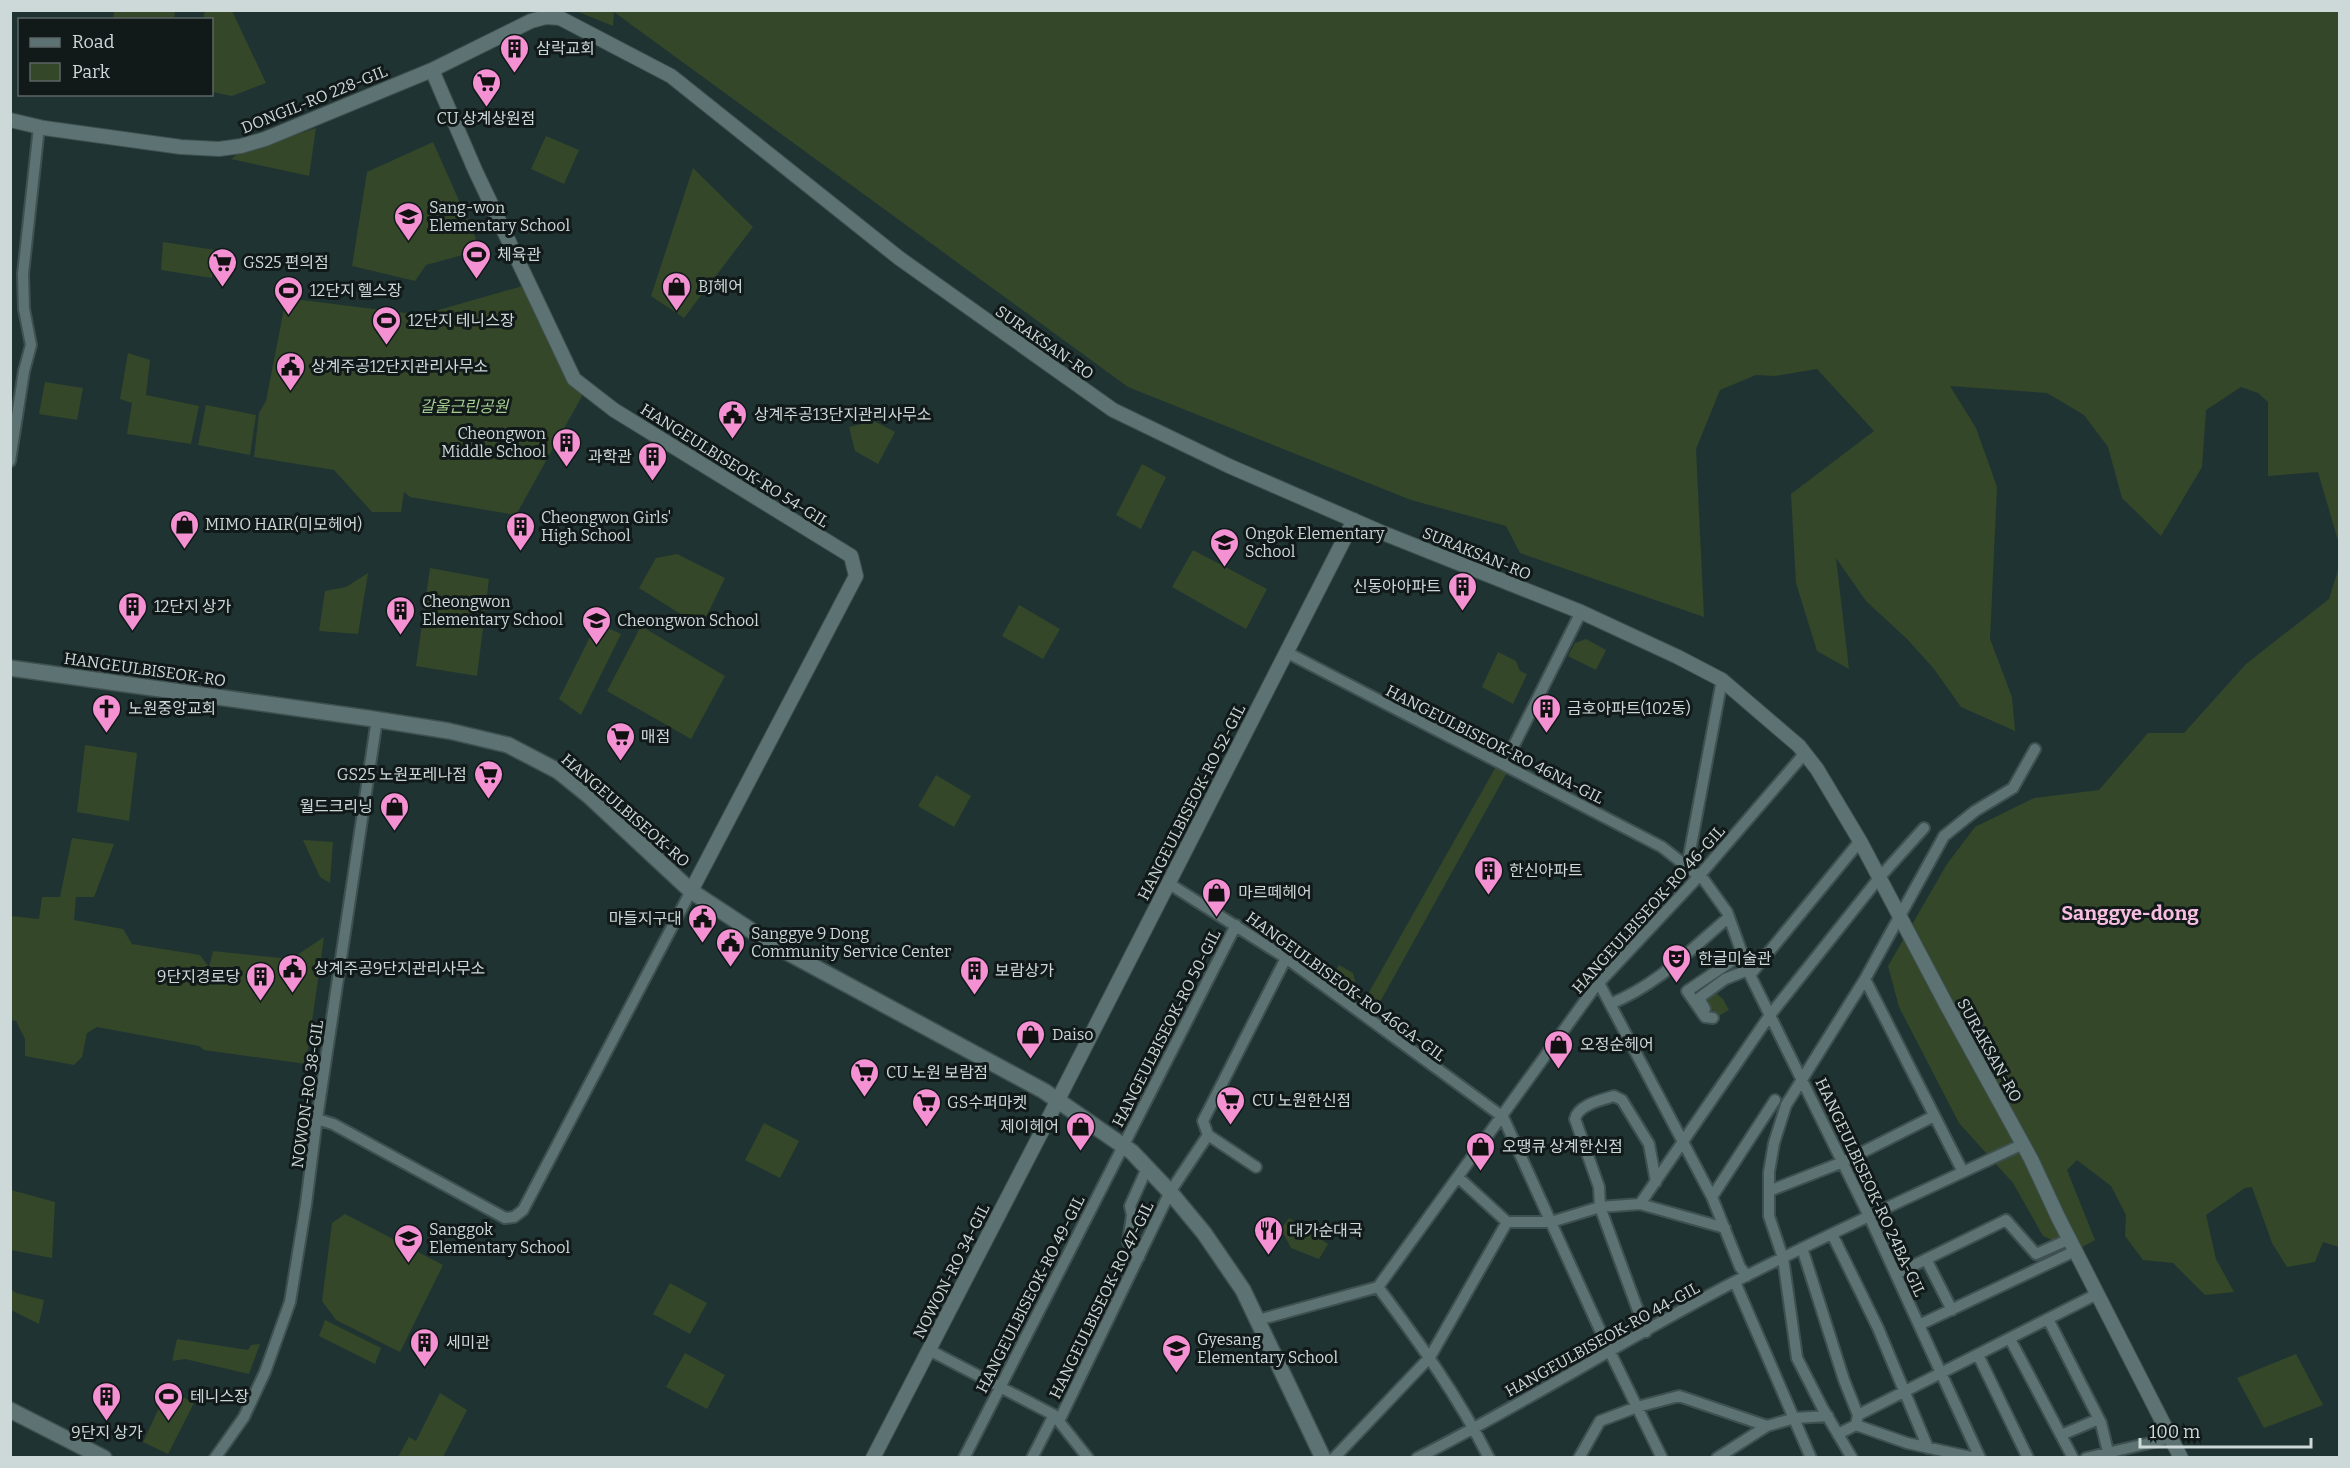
<svg xmlns="http://www.w3.org/2000/svg" width="2350" height="1468" viewBox="0 0 2350 1468" font-family="Bitter,'Noto Sans KR',serif">
<rect width="100%" height="100%" fill="#203333"/>
<!-- green -->
<path fill="#344729" d="M 114,11 L 114,10 L 175,11 L 174,19 L 113,19 Z
M 205,11 L 232,11 L 266,83 L 232,96 L 212,92 L 212,20 L 203,19 Z
M 576,11 L 2339,11 L 2339,544 L 2318,472 L 2268,476 L 2268,402 L 2258,393 L 2241,387 L 2206,410 L 2202,467 L 2161,536 L 2122,498 L 2108,447 L 2084,415 L 2047,393 L 1950,386 L 1976,428 L 1997,487 L 1990,639 L 2012,697 L 2015,731 L 1961,707 L 1934,669 L 1907,639 L 1866,601 L 1836,558 L 1849,669 L 1817,651 L 1796,583 L 1791,494 L 1874,431 L 1817,369 L 1775,376 L 1756,375 L 1720,390 L 1696,449 L 1704,617 L 1520,553 L 1506,526 L 1411,500 L 1128,387 L 614,12 L 613,26 Z
M 316,128 L 309,176 L 231,159 L 239,153 Z
M 546,136 L 579,150 L 564,184 L 531,169 Z
M 433,142 L 481,250 L 426,265 L 415,281 L 352,266 L 367,172 Z
M 693,168 L 753,227 L 684,318 L 651,296 Z
M 163,242 L 215,250 L 212,278 L 161,270 Z
M 526,285 L 564,367 L 582,396 L 516,515 L 410,497 L 404,492 L 401,512 L 372,512 L 334,470 L 254,457 L 259,413 L 266,401 L 286,298 L 421,315 Z
M 128,353 L 150,360 L 146,395 L 199,406 L 191,444 L 127,434 L 132,403 L 120,399 Z
M 45,382 L 83,388 L 77,420 L 39,414 Z
M 206,405 L 256,415 L 250,455 L 198,445 Z
M 874,421 L 895,432 L 878,464 L 855,451 L 849,427 Z
M 1142,464 L 1166,477 L 1141,529 L 1116,515 Z
M 1193,550 L 1267,589 L 1246,629 L 1172,587 Z
M 677,554 L 725,578 L 707,615 L 695,623 L 639,588 L 656,558 Z
M 2339,567 L 2339,1247 L 2323,1242 L 2315,1262 L 2287,1267 L 2272,1243 L 2252,1187 L 2245,1188 L 2206,1215 L 2216,1259 L 2234,1292 L 2205,1295 L 2173,1263 L 2143,1260 L 2125,1236 L 2126,1215 L 2111,1186 L 2077,1160 L 2067,1170 L 2095,1240 L 2075,1251 L 2043,1236 L 2013,1183 L 1959,1123 L 1899,1007 L 1888,966 L 1947,864 L 1975,827 L 2034,798 L 2099,790 L 2148,733 L 2184,733 L 2246,664 L 2329,599 Z
M 430,568 L 489,579 L 477,676 L 416,666 Z
M 368,573 L 358,634 L 319,631 L 325,591 L 346,587 Z
M 1019,605 L 1060,629 L 1043,659 L 1002,636 Z
M 597,623 L 621,634 L 581,715 L 559,699 Z
M 641,626 L 725,676 L 691,739 L 607,691 Z
M 1586,639 L 1606,650 L 1596,670 L 1568,656 L 1575,643 Z
M 1498,652 L 1516,661 L 1520,671 L 1527,674 L 1513,704 L 1482,687 Z
M 85,745 L 137,753 L 129,821 L 77,812 Z
M 1498,763 L 1509,769 L 1375,1011 L 1363,1003 Z
M 936,775 L 971,796 L 954,827 L 918,806 Z
M 72,838 L 114,844 L 94,897 L 76,897 L 74,920 L 123,929 L 132,944 L 200,955 L 209,967 L 213,951 L 291,959 L 324,937 L 306,1064 L 204,1050 L 199,1046 L 97,1027 L 87,1033 L 82,1057 L 74,1065 L 25,1056 L 25,1039 L 16,1021 L 11,1020 L 11,916 L 39,919 L 42,897 L 60,897 Z
M 303,840 L 333,842 L 330,883 L 320,877 Z
M 1207,928 L 1225,938 L 1216,953 L 1203,943 Z
M 1339,965 L 1353,973 L 1356,985 L 1348,991 L 1331,978 Z
M 1716,993 L 1723,999 L 1729,1010 L 1717,1017 L 1706,1000 Z
M 764,1123 L 799,1141 L 780,1178 L 745,1160 Z
M 11,1190 L 55,1202 L 52,1258 L 11,1250 Z
M 345,1214 L 443,1265 L 400,1352 L 336,1320 L 322,1301 L 332,1223 Z
M 1289,1218 L 1328,1244 L 1319,1259 L 1291,1248 L 1281,1229 Z
M 670,1283 L 707,1303 L 690,1334 L 653,1314 Z
M 11,1289 L 16,1293 L 44,1300 L 39,1324 L 11,1310 Z
M 325,1320 L 381,1348 L 375,1364 L 319,1336 Z
M 177,1339 L 248,1350 L 251,1345 L 260,1344 L 249,1374 L 185,1359 L 172,1361 Z
M 685,1353 L 725,1375 L 707,1409 L 666,1387 Z
M 2296,1354 L 2323,1405 L 2264,1428 L 2237,1378 Z
M 168,1389 L 194,1403 L 168,1454 L 143,1442 Z
M 440,1393 L 467,1410 L 443,1457 L 398,1457 L 409,1437 L 416,1441 Z"/>
<g fill="none" stroke-linecap="round" stroke-linejoin="round">
<defs>
<path id="minor" d="M 10,461 L 24,371 L 31,345 L 24,309 L 23,274 L 39,127
M 1286,652 L 1662,847 L 1704,880 L 1727,912 L 1750,975 L 1869,1216 L 1980,1458
M 1504,765 L 1581,612
M 1687,867 L 1722,680
M 1168,883 L 1286,958 L 1503,1117 L 1610,1352 L 1662,1458
M 1750,975 L 1860,841
M 1865,979 L 1963,1172
M 1599,983 L 1712,1197 L 1740,1267 L 1747,1276
M 1610,1004 C 1659,984 1690,950 1729,917
M 1705,1009 L 1699,998 L 1725,979 L 1748,970
M 1713,1018 L 1705,1017 L 1687,991 L 1742,954
M 317,1119 L 333,1124 L 505,1218 L 514,1217 L 523,1210 L 691,891
M 1208,1135 L 1256,1167
M 1459,1178 L 1507,1222
M 1769,1191 L 1843,1162 L 1934,1116
M 1712,1197 L 1775,1100
M 1640,1204 L 1725,1228
M 1832,1234 L 1878,1328 L 1928,1448
M 1802,1248 L 1844,1380 L 1858,1415 L 1856,1425
M 1139,1257 L 1128,1242 L 1132,1215 L 1130,1206 L 1147,1168
M 1926,1259 L 1952,1310
M 1896,1274 L 2006,1220 L 2036,1254 L 2070,1239
M 1735,1282 L 1811,1458
M 1378,1287 C 1419,1342 1458,1396 1489,1458
M 2048,1319 L 2101,1423 L 2108,1452
M 1258,1320 L 1378,1287 L 1595,987 L 1699,876 L 1805,753
M 1919,1325 L 2075,1251
M 1646,1332 L 1600,1207 L 1599,1187 L 1575,1119 C 1578,1105 1601,1100 1614,1096 L 1622,1100 L 1649,1144 L 1656,1182
M 2010,1339 L 2073,1458
M 929,1350 L 1054,1415 L 1088,1458
M 1978,1355 L 2028,1458
M 1858,1415 L 2097,1294
M 1059,1421 L 1170,1192 L 1208,1135 L 1203,1121 L 1286,958
M 1838,1434 L 1856,1425 L 1907,1443 L 1975,1458
M 2061,1435 L 2099,1419
M 215,1458 L 244,1417 L 265,1372 L 290,1302 L 306,1204 L 316,1125 L 377,719
M 964,1458 L 1236,925
M 1032,1458 L 1054,1415
M 1334,1458 L 1430,1357 L 1507,1222 L 1551,1222 L 1600,1207 L 1640,1204 L 1770,1015 L 1879,878 L 1924,828
M 1417,1458 C 1526,1403 1628,1337 1736,1281 C 1830,1233 1927,1189 2023,1144
M 1579,1458 L 1600,1421 L 1637,1407 L 1679,1396 L 1767,1426 L 1795,1418 L 1828,1416
M 1717,1458 L 1767,1426
M 1852,1458 L 1822,1407 L 1797,1358 L 1783,1258 L 1769,1216 L 1769,1172 L 1774,1143 L 1786,1105 L 1865,979 L 1944,836 L 1975,811 L 2013,788 L 2035,749
M 2086,1458 L 2171,1438"/>
<path id="tertiary" d="M 432,70 L 475,170 L 574,379 L 614,410 L 851,556 L 856,576 L 691,891
M 10,120 L 44,128 L 181,147 L 219,149 L 241,146 L 265,139 L 432,70 L 531,21 L 546,17 L 560,18 L 671,76 L 899,258 L 1113,410 L 1229,466 L 1383,533 L 1581,612 L 1678,657 L 1722,680 L 1799,746 L 1817,769 L 1860,841 L 1946,1004 L 2031,1159 L 2058,1217 L 2181,1458
M 873,1458 L 1041,1133 L 1354,520"/>
<path id="secondary" d="M 10,668 L 367,718 L 449,731 L 508,745 L 558,771 L 589,796 L 691,891 L 770,943 L 1044,1091 L 1132,1152 L 1170,1192 L 1204,1233 L 1243,1290 L 1323,1458
M 10,1410 L 104,1458"/>
</defs>
<!-- minor casing -->
<use href="#minor" stroke="#3f5050" stroke-width="14"/>
<!-- tertiary casing -->
<use href="#tertiary" stroke="#3f5050" stroke-width="16"/>
<!-- secondary casing -->
<use href="#secondary" stroke="#3f5050" stroke-width="18"/>
<!-- minor -->
<use href="#minor" stroke="#5d7272" stroke-width="10"/>
<!-- tertiary -->
<use href="#tertiary" stroke="#5d7272" stroke-width="14"/>
<!-- secondary -->
<use href="#secondary" stroke="#5d7272" stroke-width="15"/>
</g>
<!-- icons -->
<defs>
<symbol id="building-pin" viewBox="-11 -11 22 30"><path d="M0 17L-7.5 6A9.5 9.5 0 1 1 7.5 6Z" fill="#f491d3" stroke="#111919"/><path d="M-4-6H4V6H1V3H-1V6H-4ZM-2.5-4.3h1.7v1.8h-1.7ZM.8-4.3h1.7v1.8H.8ZM-2.5-1h1.7V.8h-1.7ZM.8-1h1.7V.8H.8Z" fill="#111"/></symbol>
<symbol id="supermarket-pin" viewBox="-11 -11 22 30"><path d="M0 17L-7.5 6A9.5 9.5 0 1 1 7.5 6Z" fill="#f491d3" stroke="#111919"/><path d="M-6-5.5h2.5l.6 2H6L4.5 2H-2.5L-4.4-4H-6ZM-1.5 3.2a1.3 1.3 0 1 0 .1 0ZM3 3.2a1.3 1.3 0 1 0 .1 0Z" fill="#111"/></symbol>
<symbol id="school-pin" viewBox="-11 -11 22 30"><path d="M0 17L-7.5 6A9.5 9.5 0 1 1 7.5 6Z" fill="#f491d3" stroke="#111919"/><path d="M0-5L7-2L0 1L-7-2ZM-4 1L0 2.5L4 1V4Q0 6-4 4Z" fill="#111"/></symbol>
<symbol id="stadium-pin" viewBox="-11 -11 22 30"><path d="M0 17L-7.5 6A9.5 9.5 0 1 1 7.5 6Z" fill="#f491d3" stroke="#111919"/><path d="M0-5a6.5 5 0 1 0 0 10a6.5 5 0 1 0 0-10ZM-3.5-1.8h7v3.6h-7Z" fill="#111"/></symbol>
<symbol id="shop-pin" viewBox="-11 -11 22 30"><path d="M0 17L-7.5 6A9.5 9.5 0 1 1 7.5 6Z" fill="#f491d3" stroke="#111919"/><path d="M-5-2.5h2.3a2.7 3.5 0 0 1 5.4 0H5L5.5 6h-11ZM-1.5-2.5h3a1.5 2.3 0 0 0-3 0Z" fill="#111"/></symbol>
<symbol id="civic-pin" viewBox="-11 -11 22 30"><path d="M0 17L-7.5 6A9.5 9.5 0 1 1 7.5 6Z" fill="#f491d3" stroke="#111919"/><path d="M-.6-6.5H3V-4.5H.6V-3L4-1V1h2V6H-6V1h2V-1L-.6-3ZM-1.2 2.5V6h2.4V2.5Z" fill="#111"/></symbol>
<symbol id="church-pin" viewBox="-11 -11 22 30"><path d="M0 17L-7.5 6A9.5 9.5 0 1 1 7.5 6Z" fill="#f491d3" stroke="#111919"/><path d="M-1.2-6h2.4v3.5h3.3v2.4h-3.3V6h-2.4V-.1h-3.3v-2.4h3.3Z" fill="#111"/></symbol>
<symbol id="theatre-pin" viewBox="-11 -11 22 30"><path d="M0 17L-7.5 6A9.5 9.5 0 1 1 7.5 6Z" fill="#f491d3" stroke="#111919"/><path d="M-5-5.5Q0-4 5-5.5V0Q5 5 0 6Q-5 5-5 0ZM-3.3-2.5H-1v1.5H-3.3ZM1-2.5H3.3v1.5H1ZM-2.8 1Q0 5.5 2.8 1Z" fill="#111"/></symbol>
<symbol id="restaurant-pin" viewBox="-11 -11 22 30"><path d="M0 17L-7.5 6A9.5 9.5 0 1 1 7.5 6Z" fill="#f491d3" stroke="#111919"/><path d="M-5-6h1v4h1v-4h1v4h1v-4h1v5L-1.5 .5V6h-2V.5L-5-1ZM5-6V6H3V1.5H1.5Q1.5-4 5-6Z" fill="#111"/></symbol>
</defs>
<g fill-rule="evenodd">
<use href="#building-pin" x="498" y="32" width="33" height="45"/>
<use href="#supermarket-pin" x="470" y="66" width="33" height="45"/>
<use href="#school-pin" x="392" y="200" width="33" height="45"/>
<use href="#stadium-pin" x="460" y="238" width="33" height="45"/>
<use href="#supermarket-pin" x="206" y="246" width="33" height="45"/>
<use href="#shop-pin" x="660" y="270" width="33" height="45"/>
<use href="#stadium-pin" x="272" y="274" width="33" height="45"/>
<use href="#stadium-pin" x="370" y="304" width="33" height="45"/>
<use href="#civic-pin" x="274" y="350" width="33" height="45"/>
<use href="#civic-pin" x="716" y="398" width="33" height="45"/>
<use href="#building-pin" x="550" y="426" width="33" height="45"/>
<use href="#building-pin" x="636" y="440" width="33" height="45"/>
<use href="#shop-pin" x="168" y="508" width="33" height="45"/>
<use href="#building-pin" x="504" y="510" width="33" height="45"/>
<use href="#school-pin" x="1208" y="526" width="33" height="45"/>
<use href="#building-pin" x="1446" y="570" width="33" height="45"/>
<use href="#building-pin" x="116" y="590" width="33" height="45"/>
<use href="#building-pin" x="384" y="594" width="33" height="45"/>
<use href="#school-pin" x="580" y="604" width="33" height="45"/>
<use href="#church-pin" x="90" y="692" width="33" height="45"/>
<use href="#building-pin" x="1530" y="692" width="33" height="45"/>
<use href="#supermarket-pin" x="604" y="720" width="33" height="45"/>
<use href="#supermarket-pin" x="472" y="758" width="33" height="45"/>
<use href="#shop-pin" x="378" y="790" width="33" height="45"/>
<use href="#building-pin" x="1472" y="854" width="33" height="45"/>
<use href="#shop-pin" x="1200" y="876" width="33" height="45"/>
<use href="#civic-pin" x="686" y="902" width="33" height="45"/>
<use href="#civic-pin" x="714" y="926" width="33" height="45"/>
<use href="#theatre-pin" x="1660" y="942" width="33" height="45"/>
<use href="#civic-pin" x="276" y="952" width="33" height="45"/>
<use href="#building-pin" x="958" y="954" width="33" height="45"/>
<use href="#building-pin" x="244" y="960" width="33" height="45"/>
<use href="#shop-pin" x="1014" y="1018" width="33" height="45"/>
<use href="#shop-pin" x="1542" y="1028" width="33" height="45"/>
<use href="#supermarket-pin" x="848" y="1056" width="33" height="45"/>
<use href="#supermarket-pin" x="1214" y="1084" width="33" height="45"/>
<use href="#supermarket-pin" x="910" y="1086" width="33" height="45"/>
<use href="#shop-pin" x="1064" y="1110" width="33" height="45"/>
<use href="#shop-pin" x="1464" y="1130" width="33" height="45"/>
<use href="#restaurant-pin" x="1252" y="1214" width="33" height="45"/>
<use href="#school-pin" x="392" y="1222" width="33" height="45"/>
<use href="#building-pin" x="408" y="1326" width="33" height="45"/>
<use href="#school-pin" x="1160" y="1332" width="33" height="45"/>
<use href="#building-pin" x="90" y="1380" width="33" height="45"/>
<use href="#stadium-pin" x="152" y="1380" width="33" height="45"/>
</g>
<g text-anchor="middle" stroke-width="6" stroke-linejoin="round" paint-order="stroke">
<!-- poi labels -->
<g font-size="16" fill="#cdd9d8" stroke="#111919" text-anchor="start">
<text x="536" y="54">삼락교회</text>
<text x="486" y="124" text-anchor="middle">CU 상계상원점</text>
<text x="429" y="213">Sang-won<tspan x="429" dy="18">Elementary School</tspan></text>
<text x="497" y="260">체육관</text>
<text x="243" y="268">GS25 편의점</text>
<text x="698" y="292">BJ헤어</text>
<text x="310" y="296">12단지 헬스장</text>
<text x="408" y="326">12단지 테니스장</text>
<text x="311" y="372">상계주공12단지관리사무소</text>
<text x="754" y="420">상계주공13단지관리사무소</text>
<text x="546" y="439" text-anchor="end">Cheongwon<tspan x="546" dy="18">Middle School</tspan></text>
<text x="632" y="462" text-anchor="end">과학관</text>
<text x="541" y="523">Cheongwon Girls'<tspan x="541" dy="18">High School</tspan></text>
<text x="205" y="530">MIMO HAIR(미모헤어)</text>
<text x="1245" y="539">Ongok Elementary<tspan x="1245" dy="18">School</tspan></text>
<text x="1441" y="592" text-anchor="end">신동아아파트</text>
<text x="422" y="607">Cheongwon<tspan x="422" dy="18">Elementary School</tspan></text>
<text x="154" y="612">12단지 상가</text>
<text x="617" y="626">Cheongwon School</text>
<text x="128" y="714">노원중앙교회</text>
<text x="1567" y="714">금호아파트(102동)</text>
<text x="641" y="742">매점</text>
<text x="467" y="780" text-anchor="end">GS25 노원포레나점</text>
<text x="373" y="812" text-anchor="end">월드크리닝</text>
<text x="1509" y="876">한신아파트</text>
<text x="1238" y="898">마르떼헤어</text>
<text x="682" y="924" text-anchor="end">마들지구대</text>
<text x="751" y="939">Sanggye 9 Dong<tspan x="751" dy="18">Community Service Center</tspan></text>
<text x="1698" y="964">한글미술관</text>
<text x="314" y="974">상계주공9단지관리사무소</text>
<text x="995" y="976">보람상가</text>
<text x="240" y="982" text-anchor="end">9단지경로당</text>
<text x="1052" y="1040">Daiso</text>
<text x="1580" y="1050">오정순헤어</text>
<text x="886" y="1078">CU 노원 보람점</text>
<text x="1252" y="1106">CU 노원한신점</text>
<text x="947" y="1108">GS수퍼마켓</text>
<text x="1059" y="1132" text-anchor="end">제이헤어</text>
<text x="1502" y="1152">오땡큐 상계한신점</text>
<text x="429" y="1235">Sanggok<tspan x="429" dy="18">Elementary School</tspan></text>
<text x="1289" y="1236">대가순대국</text>
<text x="1197" y="1345">Gyesang<tspan x="1197" dy="18">Elementary School</tspan></text>
<text x="446" y="1348">세미관</text>
<text x="190" y="1402">테니스장</text>
<text x="107" y="1438" text-anchor="middle">9단지 상가</text>
</g>
<!-- street labels -->
<g font-size="16" fill="#cdd9d8" stroke="#111919">
<text transform="translate(314 99) rotate(-22)" y="6">DONGIL-RO 228-GIL</text>
<text transform="translate(1045 342) rotate(35)" y="6">SURAKSAN-RO</text>
<text transform="translate(735 465) rotate(32)" y="6">HANGEULBISEOK-RO 54-GIL</text>
<text transform="translate(1477 553) rotate(22)" y="6">SURAKSAN-RO</text>
<text transform="translate(145 669) rotate(8)" y="6">HANGEULBISEOK-RO</text>
<text transform="translate(1495 744) rotate(27)" y="6">HANGEULBISEOK-RO 46NA-GIL</text>
<text transform="translate(1191 802) rotate(-63)" y="6">HANGEULBISEOK-RO 52-GIL</text>
<text transform="translate(626 810) rotate(41)" y="6">HANGEULBISEOK-RO</text>
<text transform="translate(1648 909) rotate(-48)" y="6">HANGEULBISEOK-RO 46-GIL</text>
<text transform="translate(1346 986) rotate(36)" y="6">HANGEULBISEOK-RO 46GA-GIL</text>
<text transform="translate(1166 1028) rotate(-63)" y="6">HANGEULBISEOK-RO 50-GIL</text>
<text transform="translate(1990 1050) rotate(61)" y="6">SURAKSAN-RO</text>
<text transform="translate(307 1094) rotate(-82)" y="6">NOWON-RO 38-GIL</text>
<text transform="translate(1871 1187) rotate(65)" y="6">HANGEULBISEOK-RO 24BA-GIL</text>
<text transform="translate(951 1271) rotate(-63)" y="6">NOWON-RO 34-GIL</text>
<text transform="translate(1030 1294) rotate(-63)" y="6">HANGEULBISEOK-RO 49-GIL</text>
<text transform="translate(1101 1300) rotate(-64)" y="6">HANGEULBISEOK-RO 47-GIL</text>
<text transform="translate(1602 1339) rotate(-29)" y="6">HANGEULBISEOK-RO 44-GIL</text>
</g>
<!-- park labels -->
<g font-size="16" font-style="italic" fill="#a7ce92" stroke="#111919">
<text x="464" y="412">갈울근린공원</text>
</g>
<!-- quarter labels -->
<g font-size="20" font-weight="bold" fill="#f7bee2" stroke="#111919">
<text x="2130" y="920">Sanggye-dong</text>
</g>
</g>
<!-- border -->
<rect width="2350" height="1468" fill="none" stroke="#cdd9d8" stroke-width="24"/>
<!-- legend -->
<rect x="18" y="18" width="195" height="78" fill="#111919" stroke="#5c6665" stroke-width="1.5"/>
<rect x="30" y="38" width="30" height="9" fill="#5d7272" stroke="#5c6665" stroke-width="1.5"/>
<text x="72" y="48" font-size="18" fill="#cdd9d8">Road</text>
<rect x="30" y="63" width="30" height="18" fill="#344729" stroke="#5c6665" stroke-width="1.5"/>
<text x="72" y="78" font-size="18" fill="#cdd9d8">Park</text>
<!-- scale -->
<path d="M2140 1438v9h171v-9" fill="none" stroke="#cdd9d8" stroke-width="3"/>
<text x="2149" y="1438" font-size="18" fill="#cdd9d8" stroke="#111919" stroke-width="4.5" paint-order="stroke">100 m</text>
</svg>
